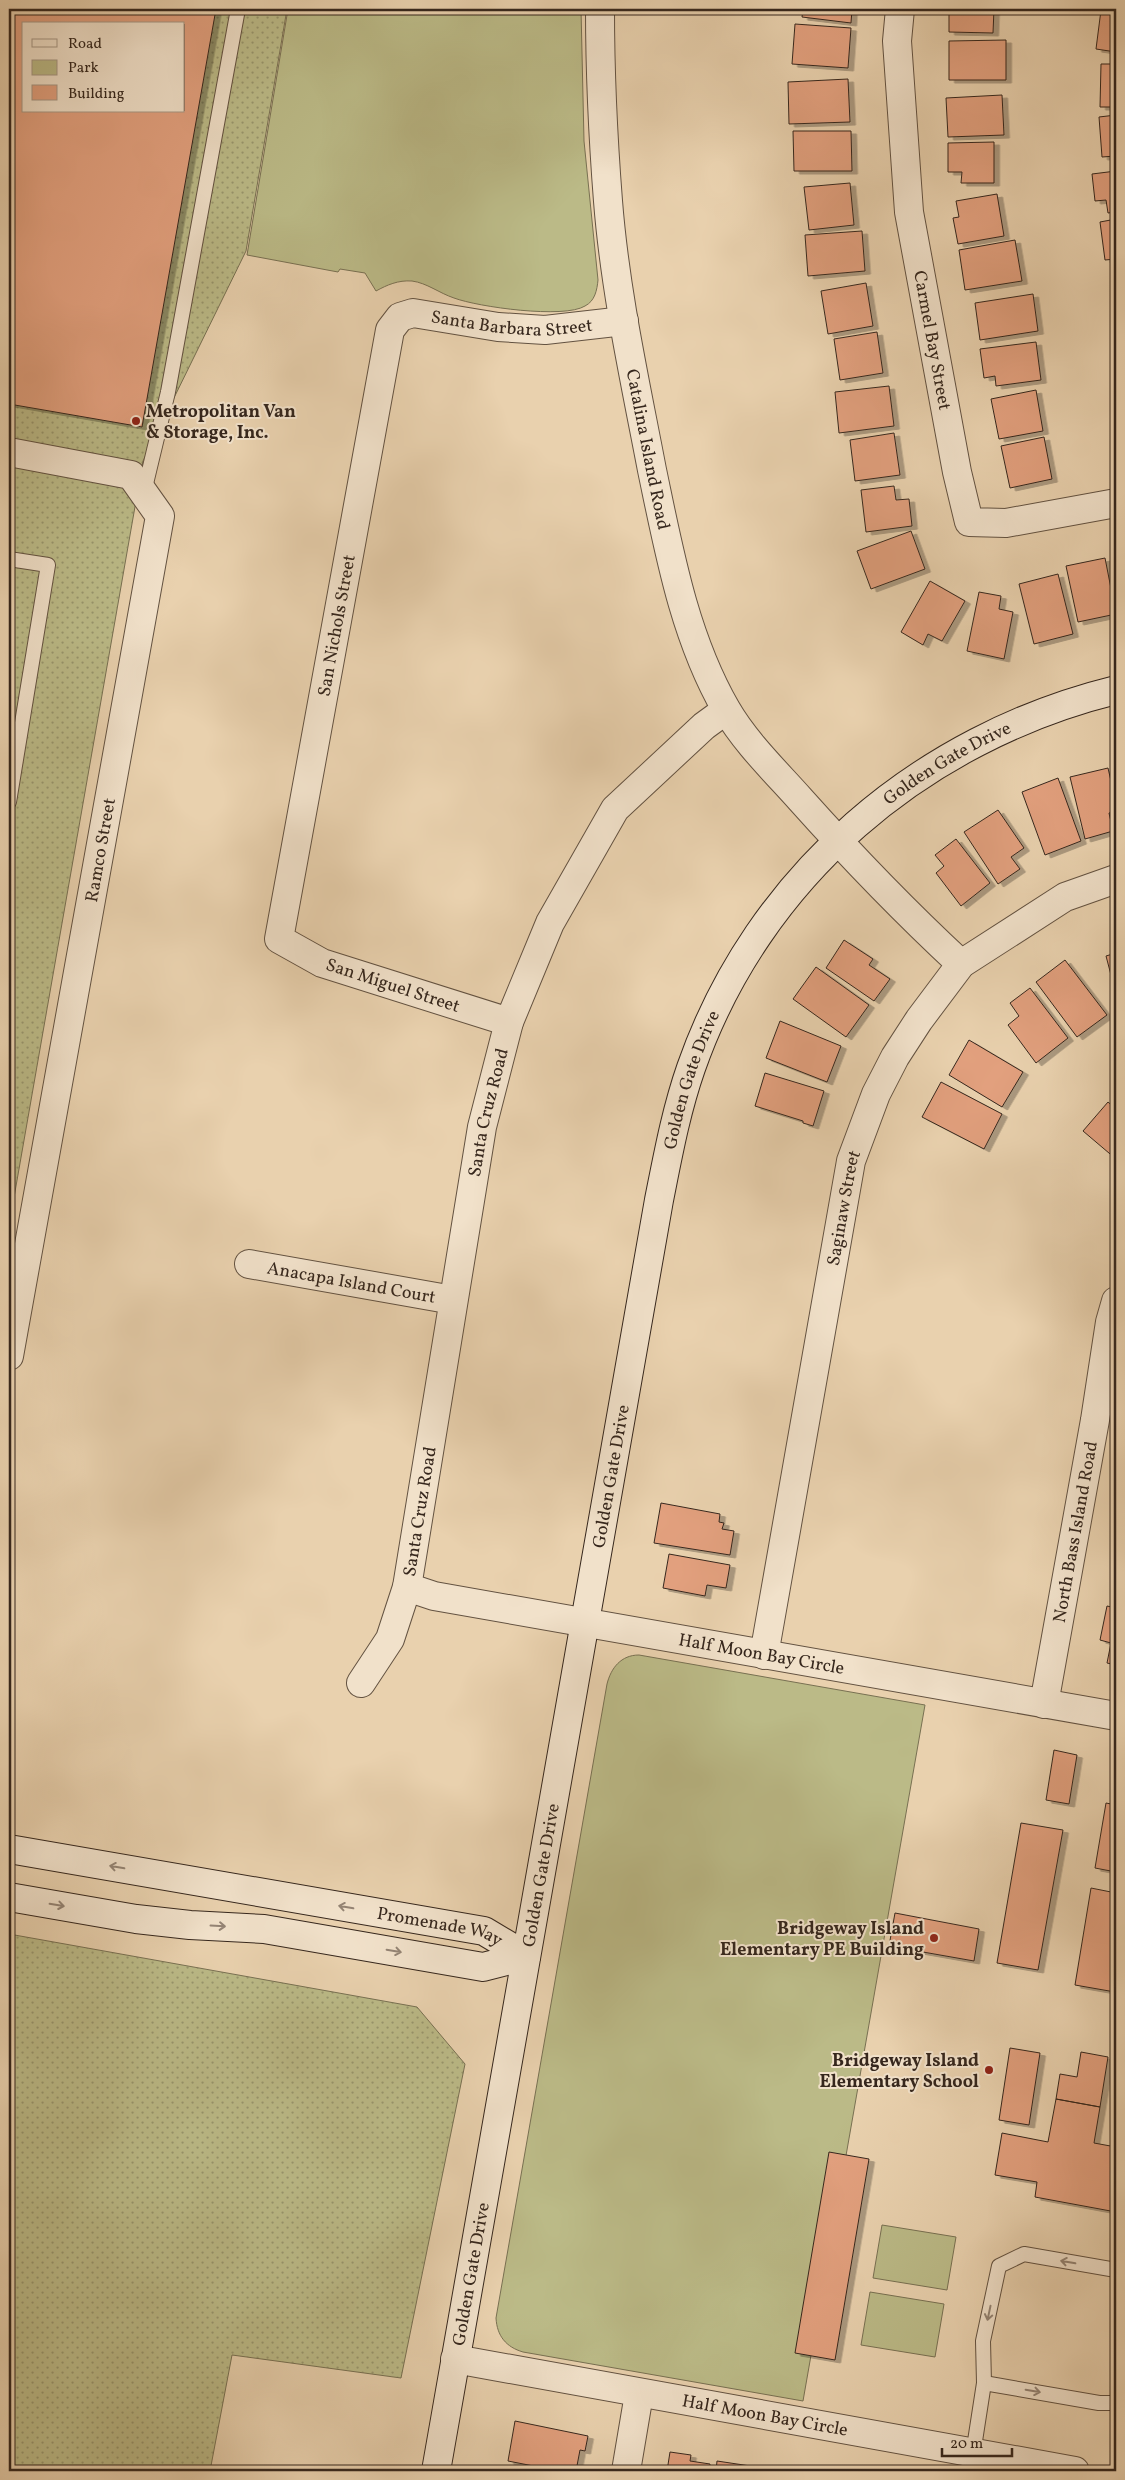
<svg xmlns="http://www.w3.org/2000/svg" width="1125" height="2480" viewBox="0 0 1125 2480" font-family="Vollkorn,serif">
<defs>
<pattern id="grass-dots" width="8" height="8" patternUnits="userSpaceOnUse" patternTransform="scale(1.25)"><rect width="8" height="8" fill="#bbba87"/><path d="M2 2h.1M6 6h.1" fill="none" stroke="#99976e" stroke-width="1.8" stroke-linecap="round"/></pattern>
<filter id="shadow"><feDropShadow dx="5.5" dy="3" stdDeviation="0" flood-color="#0004"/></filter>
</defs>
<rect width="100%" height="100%" fill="#e9d1ae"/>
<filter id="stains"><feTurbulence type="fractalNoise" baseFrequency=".004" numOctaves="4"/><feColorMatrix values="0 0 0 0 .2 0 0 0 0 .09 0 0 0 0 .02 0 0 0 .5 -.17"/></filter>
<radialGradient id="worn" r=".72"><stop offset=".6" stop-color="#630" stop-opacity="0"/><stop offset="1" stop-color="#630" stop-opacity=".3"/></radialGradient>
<!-- grass -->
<path fill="url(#grass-dots)" stroke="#787052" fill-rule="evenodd" d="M 9,9 L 287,9 L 246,251 L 143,461 L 9,1226 ZM 24,24 L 184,24 L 184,111 L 24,111 Z
M 9,1934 L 417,2007 L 465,2064 L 401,2378 L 232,2355 L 210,2471 L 9,2471 Z"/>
<!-- green -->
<path fill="#bbba87" stroke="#787052" d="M 288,9 L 581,9 L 584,141 L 598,280 C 597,290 595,301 585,306 C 564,319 478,307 454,298 C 439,293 427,283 412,281 C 398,280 387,285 376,291 L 365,273 L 340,269 L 338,272 L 247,255 Z
M 639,1655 L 925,1705 L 803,2401 L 523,2352 C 506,2347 497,2336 496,2318 L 607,1684 C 611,1668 621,1655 639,1655 Z
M 882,2225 L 956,2237 L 947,2290 L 873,2278 Z
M 870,2292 L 944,2304 L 935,2357 L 861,2345 Z"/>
<!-- building -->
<path fill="#e2a07e" stroke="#36271d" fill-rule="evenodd" filter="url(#shadow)" d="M 9,9 L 216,9 L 142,427 L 9,404 ZM 24,24 L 184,24 L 184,111 L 24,111 Z
M 803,9 L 852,9 L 851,23 L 802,17 Z
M 949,9 L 994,9 L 993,33 L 949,32 Z
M 1101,10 L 1116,12 L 1116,52 L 1096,49 Z
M 795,24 L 851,28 L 848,68 L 792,64 Z
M 1006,40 L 1006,80 L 949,80 L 949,41 Z
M 1101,64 L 1116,64 L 1116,107 L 1100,107 Z
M 848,79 L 850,122 L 789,124 L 788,82 Z
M 1002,95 L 1004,135 L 948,137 L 946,98 Z
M 1116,115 L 1116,156 L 1102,157 L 1099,117 Z
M 793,131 L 851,131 L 852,171 L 794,171 Z
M 994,142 L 994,183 L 961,183 L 962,172 L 948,172 L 948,143 Z
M 1116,171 L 1116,212 L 1108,213 L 1106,200 L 1095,201 L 1092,174 Z
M 850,183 L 854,225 L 809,230 L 804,187 Z
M 997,194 L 1004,236 L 958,244 L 953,218 L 959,217 L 956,201 Z
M 1116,219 L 1116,259 L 1105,260 L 1100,222 Z
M 862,231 L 865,271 L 808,276 L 805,235 Z
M 1015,240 L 1022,281 L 965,290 L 959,250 Z
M 1116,273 L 1116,307 L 1113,274 Z
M 866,283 L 873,326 L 828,334 L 821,291 Z
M 1033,294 L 1038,331 L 980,340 L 975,303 Z
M 877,332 L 883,373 L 840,380 L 834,339 Z
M 1036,342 L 1041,380 L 996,386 L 995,376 L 984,378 L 980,349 Z
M 889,386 L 894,426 L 839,433 L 835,392 Z
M 1036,390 L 1043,431 L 999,439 L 991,399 Z
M 894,433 L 900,475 L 855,481 L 850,440 Z
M 1044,437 L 1052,479 L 1010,488 L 1001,446 Z
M 894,486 L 896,500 L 909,499 L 912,526 L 866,532 L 861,490 Z
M 911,531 L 925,569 L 871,589 L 857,551 Z
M 1105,558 L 1116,614 L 1078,622 L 1066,566 Z
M 1058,574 L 1073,634 L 1034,644 L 1019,584 Z
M 930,581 L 965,601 L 942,641 L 928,634 L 923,645 L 901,632 Z
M 979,592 L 1001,596 L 999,609 L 1013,612 L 1004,659 L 967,651 Z
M 1108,768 L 1116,803 L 1116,811 L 1109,813 L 1113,831 L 1085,839 L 1070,777 Z
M 1058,778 L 1081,841 L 1045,855 L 1022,792 Z
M 998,810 L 1024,848 L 1011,857 L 1020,869 L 998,884 L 964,832 Z
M 956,839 L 990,883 L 961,906 L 936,873 L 944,866 L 935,855 Z
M 844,940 L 873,959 L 869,965 L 890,979 L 874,1001 L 826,968 Z
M 1116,953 L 1116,994 L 1106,956 Z
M 1065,960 L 1107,1015 L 1077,1037 L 1036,982 Z
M 816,967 L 869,1005 L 846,1037 L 793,999 Z
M 1030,988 L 1068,1038 L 1036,1063 L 1008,1025 L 1019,1016 L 1010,1003 Z
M 780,1021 L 841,1046 L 827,1082 L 766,1058 Z
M 969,1040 L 1023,1072 L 1002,1107 L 949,1075 Z
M 765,1073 L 824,1091 L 813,1126 L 803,1123 L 803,1121 L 755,1106 Z
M 941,1082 L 1002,1114 L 984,1149 L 922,1117 Z
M 1108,1102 L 1116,1109 L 1116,1159 L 1083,1131 Z
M 661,1503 L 720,1514 L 719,1522 L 724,1523 L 722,1529 L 734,1531 L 730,1555 L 654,1543 Z
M 669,1554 L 730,1565 L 726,1588 L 707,1585 L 705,1596 L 663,1588 Z
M 1107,1606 L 1116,1608 L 1116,1665 L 1107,1663 L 1111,1643 L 1100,1640 Z
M 1054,1750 L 1077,1755 L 1069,1804 L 1046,1800 Z
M 1106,1803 L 1116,1805 L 1116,1872 L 1095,1868 Z
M 1021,1823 L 1063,1830 L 1038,1970 L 997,1963 Z
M 1091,1888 L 1116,1893 L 1115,1992 L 1075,1985 Z
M 895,1913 L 979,1929 L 974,1961 L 889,1946 Z
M 1010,2048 L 1040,2053 L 1029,2125 L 999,2120 Z
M 1081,2052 L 1108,2057 L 1100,2107 L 1056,2099 L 1060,2074 L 1077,2077 Z
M 1056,2099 L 1100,2107 L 1094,2143 L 1116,2147 L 1116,2212 L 1035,2197 L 1037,2182 L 995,2175 L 1002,2133 L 1048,2142 Z
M 829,2152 L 869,2159 L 835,2360 L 795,2353 Z
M 515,2421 L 588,2436 L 585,2451 L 580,2450 L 576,2471 L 559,2471 L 508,2461 Z
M 670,2452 L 691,2455 L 690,2461 L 710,2464 L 709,2471 L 667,2471 Z
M 717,2461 L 757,2467 L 757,2471 L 716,2471 Z"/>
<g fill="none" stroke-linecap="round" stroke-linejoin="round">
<defs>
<path id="lane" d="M 144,492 L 168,392 L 238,9
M 9,559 L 48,565 L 9,802
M 984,2383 L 1099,2403 L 1116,2403
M 973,2454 L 984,2383 L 983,2341 L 999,2266 L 1024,2254 L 1116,2270"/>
<g id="street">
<path id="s1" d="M 600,9 C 600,73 603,137 608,201 C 615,291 635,381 652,470 C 669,551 684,636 726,709 C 745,742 775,771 800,799 C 851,856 905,912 961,964"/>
<path id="s2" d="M 900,9 L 897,41 L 909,212 L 957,472 L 969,522 L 1006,523 L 1116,503"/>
<path d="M 9,452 L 131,475 L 160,516 L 9,1356"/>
<path id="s3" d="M 509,1022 L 322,963 L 279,939 L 390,330 L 400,317 L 413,313 L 498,327 L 545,330 L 624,321"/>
<path id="s4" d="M 249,1264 L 453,1300"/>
<path id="s5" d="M 407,1587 L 434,1596 L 1116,1716"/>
<path id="s6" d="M 764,1655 L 851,1161 L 876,1094 L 895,1057 L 919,1020 L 961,964 L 1065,897 L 1116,879"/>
<path id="s7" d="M 361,1683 L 390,1639 L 407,1587 L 482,1127 L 509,1022 L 550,923 L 615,809 L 704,726 L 726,710"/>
<path id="s8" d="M 1044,1704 L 1095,1420 L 1110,1322 L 1116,1301"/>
<path id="s9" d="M 455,2359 L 1075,2471"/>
<path d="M 626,2471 L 639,2394"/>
</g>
<g id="secondary">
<path id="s10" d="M 9,1849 L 484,1931 L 526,1956"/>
<path d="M 9,1897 L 136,1919 L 190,1925 L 264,1929 L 483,1967 L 526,1956"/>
<path id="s11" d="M 436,2471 L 659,1200 C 668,1155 676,1111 691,1068 C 758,876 921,738 1116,690"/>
</g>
</defs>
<!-- lane casing -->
<use href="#lane" stroke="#635241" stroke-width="16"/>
<!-- street casing -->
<use href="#street" stroke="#635241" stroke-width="30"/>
<!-- secondary casing -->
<use href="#secondary" stroke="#36271d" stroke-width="30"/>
<!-- lane -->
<use href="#lane" stroke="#f1e1ca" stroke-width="14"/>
<!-- street -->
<use href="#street" stroke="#f1e1ca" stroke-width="28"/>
<!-- secondary -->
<use href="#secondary" stroke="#f1e1ca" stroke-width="28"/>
</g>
<!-- one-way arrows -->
<defs><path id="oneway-shaft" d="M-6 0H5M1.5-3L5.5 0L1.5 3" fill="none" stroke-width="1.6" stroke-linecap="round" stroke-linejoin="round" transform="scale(1.25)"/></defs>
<g stroke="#948474">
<use href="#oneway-shaft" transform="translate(117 1867) rotate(-170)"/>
<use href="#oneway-shaft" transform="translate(57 1905) rotate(9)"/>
<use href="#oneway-shaft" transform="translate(346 1907) rotate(-170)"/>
<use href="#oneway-shaft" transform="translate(218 1926) rotate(3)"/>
<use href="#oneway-shaft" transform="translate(394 1951) rotate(10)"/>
<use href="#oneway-shaft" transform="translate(1068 2262) rotate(-170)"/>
<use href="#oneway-shaft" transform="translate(989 2313) rotate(102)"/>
<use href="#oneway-shaft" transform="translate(1033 2391) rotate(10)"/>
</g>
<!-- markers -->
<g fill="#8f2418" stroke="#f1e1ca" stroke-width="2">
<circle cx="136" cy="421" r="5"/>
<circle cx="934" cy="1938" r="5"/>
<circle cx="989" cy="2070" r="5"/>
</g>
<g text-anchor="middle" stroke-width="4" stroke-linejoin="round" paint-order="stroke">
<!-- street labels -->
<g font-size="18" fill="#36271d" stroke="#f1e1ca">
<text dy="6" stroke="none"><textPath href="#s3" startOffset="994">Santa Barbara Street</textPath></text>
<text dy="6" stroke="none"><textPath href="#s2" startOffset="334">Carmel Bay Street</textPath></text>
<text dy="6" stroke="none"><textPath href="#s1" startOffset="444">Catalina Island Road</textPath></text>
<text dy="6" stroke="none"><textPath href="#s3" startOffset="564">San Nichols Street</textPath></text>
<text dy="6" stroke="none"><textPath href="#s11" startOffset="1834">Golden Gate Drive</textPath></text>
<text transform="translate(100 850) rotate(-80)" y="6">Ramco Street</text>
<text transform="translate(393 985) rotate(18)" y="6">San Miguel Street</text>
<text dy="6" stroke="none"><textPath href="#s11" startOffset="1415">Golden Gate Drive</textPath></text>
<text dy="6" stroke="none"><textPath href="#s7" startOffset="589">Santa Cruz Road</textPath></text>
<text dy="6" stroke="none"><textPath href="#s6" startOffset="454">Saginaw Street</textPath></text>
<text dy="6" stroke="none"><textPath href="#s4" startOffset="104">Anacapa Island Court</textPath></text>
<text dy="6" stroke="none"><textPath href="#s11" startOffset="1010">Golden Gate Drive</textPath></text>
<text dy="6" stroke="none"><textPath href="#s7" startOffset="184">Santa Cruz Road</textPath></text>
<text dy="6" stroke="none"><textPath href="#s8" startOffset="175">North Bass Island Road</textPath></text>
<text dy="6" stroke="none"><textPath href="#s5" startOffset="361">Half Moon Bay Circle</textPath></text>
<text dy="6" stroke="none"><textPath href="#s11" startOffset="605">Golden Gate Drive</textPath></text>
<text dy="6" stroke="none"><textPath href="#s10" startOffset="438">Promenade Way</textPath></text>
<text dy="6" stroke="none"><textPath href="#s11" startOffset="200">Golden Gate Drive</textPath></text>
<text dy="6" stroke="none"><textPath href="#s9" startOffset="315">Half Moon Bay Circle</textPath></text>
</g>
<!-- poi labels -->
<g font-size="18" font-weight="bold" fill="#36271d" stroke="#f1e1ca" text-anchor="end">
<text x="146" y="417" text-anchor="start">Metropolitan Van<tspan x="146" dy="21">&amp; Storage, Inc.</tspan></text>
<text x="924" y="1934">Bridgeway Island<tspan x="924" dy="21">Elementary PE Building</tspan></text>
<text x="979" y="2066">Bridgeway Island<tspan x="979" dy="21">Elementary School</tspan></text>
</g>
</g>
<!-- margin -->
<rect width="1125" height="2480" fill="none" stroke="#e9d1ae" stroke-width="30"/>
<rect x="10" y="10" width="1105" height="2460" fill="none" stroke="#36271d" stroke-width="2.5"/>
<rect x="15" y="15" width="1095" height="2450" fill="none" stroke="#36271d"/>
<!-- legend -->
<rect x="22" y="22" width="162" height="90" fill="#f1e1ca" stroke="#a69785"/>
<rect x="32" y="39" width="25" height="8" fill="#f1e1ca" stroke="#a69785"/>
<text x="68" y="48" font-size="15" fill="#36271d">Road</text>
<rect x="32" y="60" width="25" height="15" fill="#bbba87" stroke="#a69785"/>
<text x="68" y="72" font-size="15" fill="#36271d">Park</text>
<rect x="32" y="85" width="25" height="15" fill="#e2a07e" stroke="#a69785"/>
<text x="68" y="98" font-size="15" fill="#36271d">Building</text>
<!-- scale -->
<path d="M942 2448v8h70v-8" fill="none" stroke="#36271d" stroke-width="2.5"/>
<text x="950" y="2448" font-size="15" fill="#36271d" stroke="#f1e1ca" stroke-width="4" paint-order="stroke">20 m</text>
<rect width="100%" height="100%" filter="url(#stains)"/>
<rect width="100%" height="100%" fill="url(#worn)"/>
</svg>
